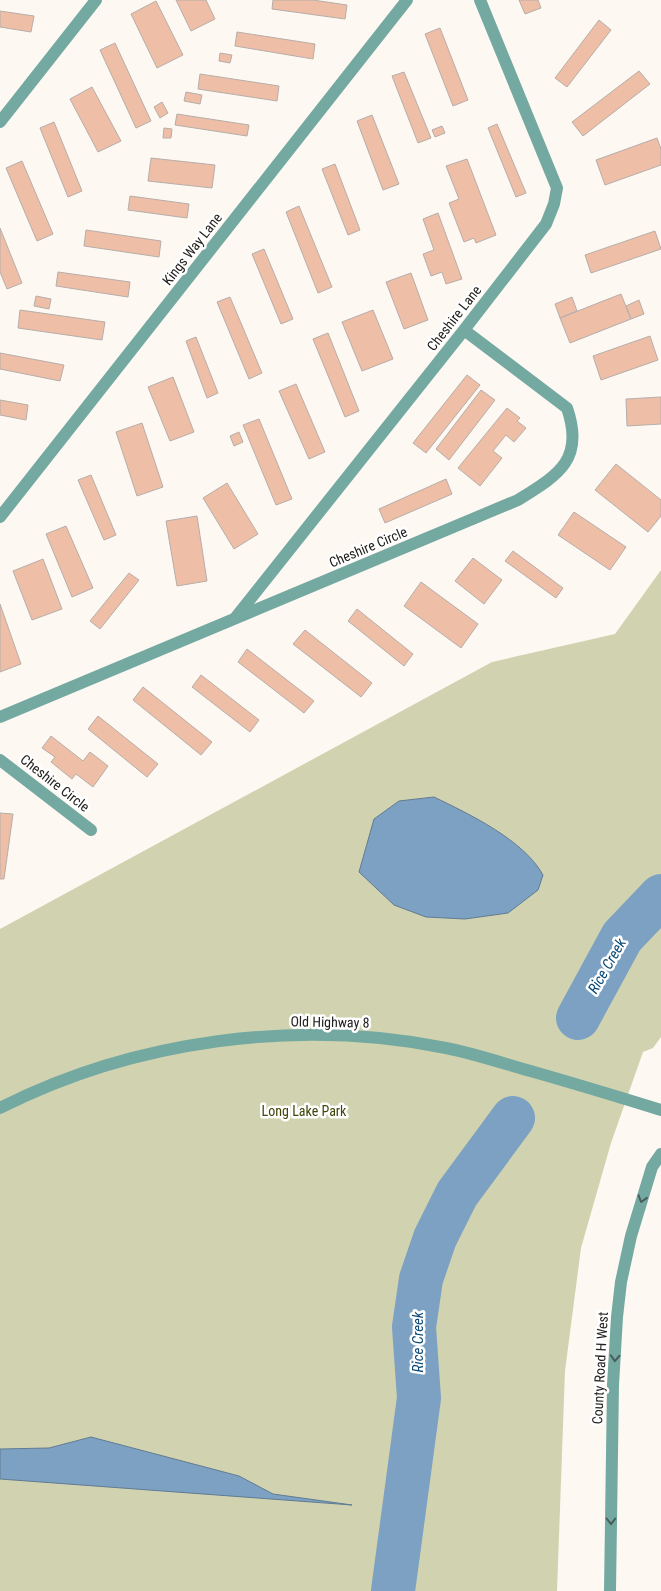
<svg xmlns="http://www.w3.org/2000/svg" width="661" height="1591" viewBox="0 0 661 1591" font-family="'Roboto Condensed',sans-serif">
<rect width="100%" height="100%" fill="#fef8f2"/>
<!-- green -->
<path fill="#d1d3b0" d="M 661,570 L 661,1037 L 653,1048 L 643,1052 L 611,1143 L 581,1248 L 565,1371 L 557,1591 L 0,1591 L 0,929 L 492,662 L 615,634 Z"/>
<!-- water -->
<path fill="#7ca1c3" stroke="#617b92" d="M 434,797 C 469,814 524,840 543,875 L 538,890 L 508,913 L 465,919 L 426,917 L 394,905 L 359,872 L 374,819 L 399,801 Z
M 91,1437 L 239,1476 L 273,1494 L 352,1505 L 0,1479 L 0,1449 L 49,1448 Z"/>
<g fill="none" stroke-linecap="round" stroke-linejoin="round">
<!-- river -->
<path stroke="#7ca1c3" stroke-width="44" d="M 578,1018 L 622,937 L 661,896
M 393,1591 L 419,1398 L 414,1327 L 421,1279 L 435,1238 L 457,1194 L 513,1118"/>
</g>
<!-- building -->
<path fill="#eebea6" stroke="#b6aeaa" d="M 176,0 L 206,0 L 215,19 L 191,31 Z
M 273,0 L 313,0 L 347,5 L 345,19 L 272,9 Z
M 519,0 L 538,0 L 541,8 L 525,14 Z
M 156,1 L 183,55 L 157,68 L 131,14 Z
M 0,11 L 34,16 L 31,32 L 0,27 Z
M 599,20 L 611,30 L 567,87 L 555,78 Z
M 440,28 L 468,100 L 453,106 L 425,34 Z
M 237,32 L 315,44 L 313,59 L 235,46 Z
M 115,43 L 151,121 L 136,128 L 100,50 Z
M 220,53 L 232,55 L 230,63 L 219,61 Z
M 639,71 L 650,84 L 583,136 L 572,122 Z
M 404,72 L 431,138 L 418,143 L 392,76 Z
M 200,74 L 279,86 L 277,101 L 198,89 Z
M 92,87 L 121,141 L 98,152 L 70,99 Z
M 186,92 L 202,95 L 200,104 L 184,101 Z
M 162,102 L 168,113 L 160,118 L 154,107 Z
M 177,114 L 249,125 L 247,136 L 175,125 Z
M 372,115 L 399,184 L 383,190 L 357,121 Z
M 54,122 L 82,191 L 68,197 L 40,128 Z
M 497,124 L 526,193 L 516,197 L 488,128 Z
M 442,126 L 445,133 L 435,137 L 432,130 Z
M 164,128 L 172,129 L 171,138 L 163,138 Z
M 657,138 L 661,149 L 661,165 L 605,185 L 596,160 Z
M 151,158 L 215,165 L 212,188 L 148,181 Z
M 467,159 L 496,235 L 476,243 L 474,238 L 464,242 L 449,203 L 459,199 L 446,166 Z
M 22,161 L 53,234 L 37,241 L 6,168 Z
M 335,164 L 360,230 L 348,235 L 322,169 Z
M 130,196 L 189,204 L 187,218 L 128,210 Z
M 299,206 L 332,287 L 318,293 L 286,212 Z
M 438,213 L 462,279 L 446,284 L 442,272 L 431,276 L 423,254 L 434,250 L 423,219 Z
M 0,228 L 22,283 L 7,289 L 0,272 Z
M 86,230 L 161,241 L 159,257 L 84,246 Z
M 655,231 L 661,249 L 591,273 L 585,255 Z
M 264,249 L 293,319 L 281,324 L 252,254 Z
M 58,272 L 130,282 L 128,297 L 56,286 Z
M 411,273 L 428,320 L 404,329 L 386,282 Z
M 621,294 L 631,319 L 570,343 L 560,318 Z
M 36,296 L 51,299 L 49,309 L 34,306 Z
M 230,297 L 262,373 L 249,379 L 217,302 Z
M 572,297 L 577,311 L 560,318 L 555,304 Z
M 639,300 L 644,314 L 631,319 L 626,306 Z
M 20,310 L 105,322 L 102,340 L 18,328 Z
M 373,310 L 393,359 L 362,371 L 342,322 Z
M 328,333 L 359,411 L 345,417 L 313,339 Z
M 650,336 L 658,360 L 601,380 L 593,356 Z
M 196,337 L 218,393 L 207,398 L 186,341 Z
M 0,353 L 64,365 L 60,381 L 0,369 Z
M 467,375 L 480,385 L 426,453 L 413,443 Z
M 173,377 L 194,432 L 170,441 L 148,387 Z
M 296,384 L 325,452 L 309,459 L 279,391 Z
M 481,390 L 495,400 L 449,460 L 436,449 Z
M 661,397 L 661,424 L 627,426 L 626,399 Z
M 0,400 L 28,405 L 26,420 L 0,415 Z
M 507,408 L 520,418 L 517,421 L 526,428 L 514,442 L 506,435 L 493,451 L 502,458 L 480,486 L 458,468 Z
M 259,419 L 292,499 L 276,505 L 243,425 Z
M 142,423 L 163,487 L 137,496 L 116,432 Z
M 239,432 L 243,442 L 234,446 L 230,436 Z
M 616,464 L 661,500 L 661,516 L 648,532 L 595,490 Z
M 91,475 L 116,535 L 104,540 L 78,480 Z
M 446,479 L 452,494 L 385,523 L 379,509 Z
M 227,483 L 258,534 L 234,549 L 203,498 Z
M 574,512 L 626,547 L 610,570 L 558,535 Z
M 197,516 L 207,581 L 177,586 L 166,521 Z
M 66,526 L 93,588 L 72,597 L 46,534 Z
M 513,551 L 563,588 L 556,598 L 505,561 Z
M 473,558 L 502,580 L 484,604 L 455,581 Z
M 43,559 L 62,609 L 32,620 L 13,571 Z
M 129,573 L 139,580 L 100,629 L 90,621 Z
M 421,582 L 478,624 L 461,648 L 404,606 Z
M 0,604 L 21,664 L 0,672 Z
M 357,609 L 413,654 L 404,666 L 348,621 Z
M 305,630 L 372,683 L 361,697 L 293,644 Z
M 247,649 L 314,701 L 304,713 L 238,662 Z
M 201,675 L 259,720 L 250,732 L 192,687 Z
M 143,687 L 212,742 L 201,755 L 133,700 Z
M 98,716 L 158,764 L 147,777 L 88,729 Z
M 51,736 L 83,761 L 90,752 L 108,766 L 93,787 L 76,774 L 72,779 L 51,762 L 55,757 L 42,748 Z
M 0,813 L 13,814 L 4,879 L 0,879 Z"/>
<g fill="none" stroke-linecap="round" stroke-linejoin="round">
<!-- minor -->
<path stroke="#74a9a2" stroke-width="12" d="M 0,122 L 96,0
M 0,517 L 407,0
M 236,617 L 464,330 L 546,224 L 554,204 L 557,188 L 480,0
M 0,717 L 518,500 C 558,475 585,460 567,408 L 464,330
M 0,760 L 91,830
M 0,1108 C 134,1040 298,1018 446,1048 C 476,1054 505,1064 534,1072 C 576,1084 619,1097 661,1110
M 610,1591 L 613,1385 L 617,1317 L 621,1282 L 631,1236 L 652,1167 L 661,1154"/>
</g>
<!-- one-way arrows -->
<defs><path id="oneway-chevron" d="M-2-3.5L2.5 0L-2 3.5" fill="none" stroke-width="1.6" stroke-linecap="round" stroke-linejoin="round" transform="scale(1.25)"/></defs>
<g stroke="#475e5a">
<use href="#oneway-chevron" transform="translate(642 1199) rotate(107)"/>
<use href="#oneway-chevron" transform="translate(615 1358) rotate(93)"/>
<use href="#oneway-chevron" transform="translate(611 1521) rotate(90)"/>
</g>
<g text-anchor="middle" stroke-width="5" stroke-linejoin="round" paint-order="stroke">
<!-- street labels -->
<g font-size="14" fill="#23211f" stroke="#fff">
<text transform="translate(192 249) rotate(-52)" y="5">Kings Way Lane</text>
<text transform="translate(454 318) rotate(-52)" y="5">Cheshire Lane</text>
<text transform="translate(368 547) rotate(-23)" y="5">Cheshire Circle</text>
<text transform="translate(55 783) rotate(38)" y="5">Cheshire Circle</text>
<text transform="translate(330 1022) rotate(1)" y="5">Old Highway 8</text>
<text transform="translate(600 1368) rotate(-87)" y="5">County Road H West</text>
</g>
<!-- park labels -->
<g font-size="14" fill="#434408" stroke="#fff">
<text x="304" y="1116">Long Lake Park</text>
</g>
<!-- water labels -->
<g font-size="15" font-style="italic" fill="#094875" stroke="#fff">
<text transform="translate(607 966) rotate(-60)" y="5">Rice Creek</text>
<text transform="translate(418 1342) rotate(-90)" y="5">Rice Creek</text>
</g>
</g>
</svg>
